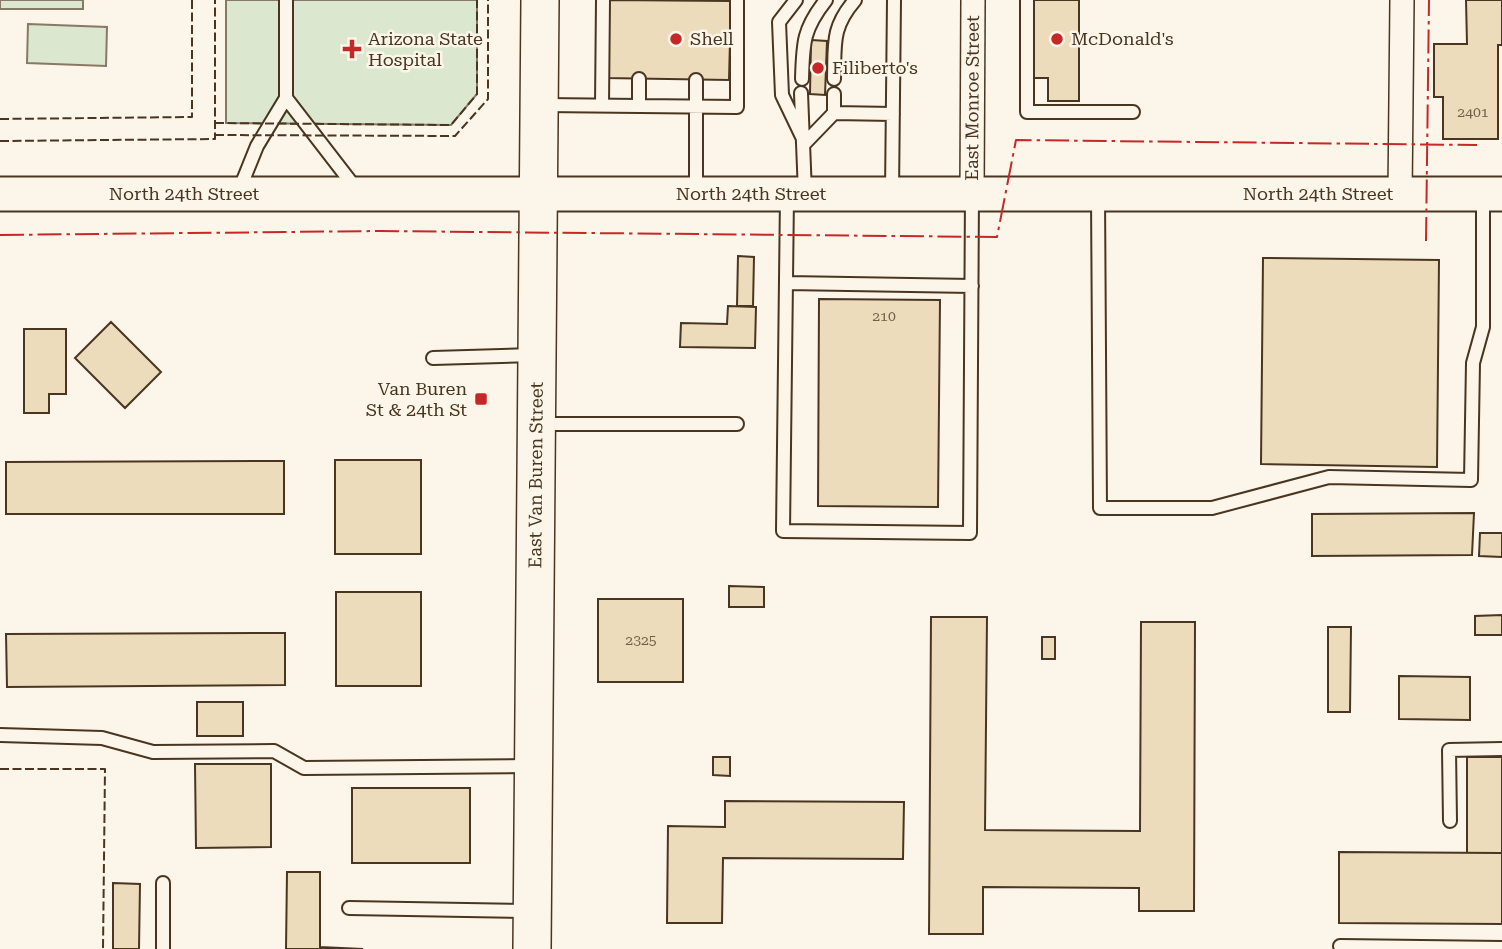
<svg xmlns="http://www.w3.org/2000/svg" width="1502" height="949" viewBox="0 0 1502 949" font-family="'Roboto Serif',serif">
<rect width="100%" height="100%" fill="#fbf6e9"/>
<!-- green -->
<path fill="#dce7d0" stroke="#887966" stroke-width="2" d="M 0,0 L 83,0 L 83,9 L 0,9 Z
M 226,0 L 477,0 L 477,94 L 451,125 L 226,123 Z
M 28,24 L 107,27 L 106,66 L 27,63 Z"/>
<!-- building -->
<path fill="#ecdcbc" stroke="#4a3520" stroke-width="2" d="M 608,0 L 731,1 L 729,80 L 606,78 Z
M 1034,0 L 1079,0 L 1079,101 L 1048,101 L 1048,78 L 1034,78 Z
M 1466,0 L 1502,0 L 1502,45 L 1498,45 L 1498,139 L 1443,139 L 1443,97 L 1434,97 L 1434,44 L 1467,44 Z
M 811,40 L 827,41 L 825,95 L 810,94 Z
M 738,256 L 754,257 L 753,306 L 737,306 Z
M 1263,258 L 1439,260 L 1437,467 L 1261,464 Z
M 819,299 L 940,300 L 938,507 L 818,506 Z
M 728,306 L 756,307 L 755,348 L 680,347 L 681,323 L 727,324 Z
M 111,322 L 161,372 L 125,408 L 75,358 Z
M 24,329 L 66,329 L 66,394 L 49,394 L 49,413 L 24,413 Z
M 335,460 L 421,460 L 421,554 L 335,554 Z
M 284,461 L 284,514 L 6,514 L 6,462 Z
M 1474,513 L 1472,555 L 1312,556 L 1312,514 Z
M 1480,533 L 1502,533 L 1502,557 L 1479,556 Z
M 729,586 L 764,587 L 764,607 L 729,607 Z
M 336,592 L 421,592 L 421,686 L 336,686 Z
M 598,599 L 683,599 L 683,682 L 598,682 Z
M 1502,615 L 1502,635 L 1475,635 L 1475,616 Z
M 931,617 L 987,617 L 985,830 L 1140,831 L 1141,622 L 1195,622 L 1194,911 L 1139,911 L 1139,888 L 983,887 L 983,934 L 929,934 Z
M 1328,627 L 1351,627 L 1350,712 L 1328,712 Z
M 285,633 L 285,685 L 7,687 L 6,634 Z
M 1042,637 L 1055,637 L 1055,659 L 1042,659 Z
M 1399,676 L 1470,677 L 1470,720 L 1399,719 Z
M 197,702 L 243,702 L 243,736 L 197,736 Z
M 713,757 L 730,757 L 730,776 L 713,775 Z
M 1467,757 L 1502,757 L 1502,853 L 1467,853 Z
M 195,764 L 271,764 L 271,847 L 196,848 Z
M 352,788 L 470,788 L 470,863 L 352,863 Z
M 725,801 L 904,802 L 903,859 L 723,858 L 722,923 L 667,923 L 668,826 L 725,827 Z
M 1339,852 L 1502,853 L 1502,924 L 1339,923 Z
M 287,872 L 320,872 L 320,947 L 363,949 L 286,949 Z
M 113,883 L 140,884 L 139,949 L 113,949 Z"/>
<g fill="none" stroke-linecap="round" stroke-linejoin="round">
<defs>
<path id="service" d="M 286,0 L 286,98
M 796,0 L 779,22 L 782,95 L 805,143
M 1027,0 L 1027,112 L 1133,112
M 802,79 C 803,43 803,29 826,0
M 834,79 C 835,44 831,28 855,0
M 801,93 L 805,193
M 543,105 L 737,107 L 737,0
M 602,105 L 603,0
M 639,105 L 639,79
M 834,113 L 893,114
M 805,143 L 834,113 L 834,94
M 238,193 L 257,146 L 286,98 L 357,190
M 696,193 L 696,80
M 892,193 L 894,0
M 1098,195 L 1100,508 L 1212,508 L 1329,477 L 1471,480 L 1473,363 L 1483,327 L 1483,194
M 787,196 L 783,531 L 970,533 L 972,194
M 787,283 L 972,286
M 433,358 L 534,355
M 541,424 L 737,424
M 0,735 L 102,738 L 153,752 L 274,751 L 304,768 L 529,766
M 1450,821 L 1449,750 L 1502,749
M 163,883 L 163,949
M 349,908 L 528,911
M 1340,946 L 1502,948"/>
<g id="minor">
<path id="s1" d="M 972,194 L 973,0"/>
<path d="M 1400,195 L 1402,0"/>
</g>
<g id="secondary">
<path id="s2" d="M 0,194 L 1502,194"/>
</g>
<g id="primary">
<path id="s3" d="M 532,949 L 540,0"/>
</g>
</defs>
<!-- service casing -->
<use href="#service" stroke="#4a3520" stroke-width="16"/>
<!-- minor casing -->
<use href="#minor" stroke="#4a3520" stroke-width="26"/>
<!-- secondary casing -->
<use href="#secondary" stroke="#4a3520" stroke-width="37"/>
<!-- primary casing -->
<use href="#primary" stroke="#4a3520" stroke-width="40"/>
<!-- service -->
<use href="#service" stroke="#fbf6e9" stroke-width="12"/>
<!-- minor -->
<use href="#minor" stroke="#fbf6e9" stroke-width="23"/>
<!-- secondary -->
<use href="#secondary" stroke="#fbf6e9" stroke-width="33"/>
<!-- primary -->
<use href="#primary" stroke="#fbf6e9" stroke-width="37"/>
<!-- fence -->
<path stroke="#4a3520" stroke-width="2" stroke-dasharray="9 3.5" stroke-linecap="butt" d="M 0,119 L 192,117 L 192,0
M 215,123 L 451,125 L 477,94 L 477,0
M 215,135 L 455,136 L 488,99 L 488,0
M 0,141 L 215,139 L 215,0
M 0,769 L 105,769 L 103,949"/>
<!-- power -->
<path stroke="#c62828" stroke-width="2" stroke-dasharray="24 5 3.5 5" stroke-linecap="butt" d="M 0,235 L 380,231 L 997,237 L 1016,140 L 1477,145
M 1426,241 L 1429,0"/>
</g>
<!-- markers -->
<g fill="#c62828" stroke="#fbf6e9" stroke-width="2.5">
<circle cx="676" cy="39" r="7"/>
<circle cx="1057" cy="39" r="7"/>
<path d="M348.5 38.5h7v7h7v7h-7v7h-7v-7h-7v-7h7z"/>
<circle cx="818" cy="68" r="7"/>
<rect x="474" y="392" width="14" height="14" rx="3.5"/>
</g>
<g text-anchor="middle" stroke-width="5" stroke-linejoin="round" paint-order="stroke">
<!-- number labels -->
<g font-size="14" fill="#725f47">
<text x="1473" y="117">2401</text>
<text x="884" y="321">210</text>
<text x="641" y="645">2325</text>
</g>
<!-- poi labels -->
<g font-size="18" fill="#4a3520" stroke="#fbf6e9" text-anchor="start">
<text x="368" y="45">Arizona State<tspan x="368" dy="21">Hospital</tspan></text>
<text x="690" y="45">Shell</text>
<text x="1071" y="45">McDonald's</text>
<text x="832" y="74">Filiberto's</text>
<text x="467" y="395" text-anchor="end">Van Buren<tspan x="467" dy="21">St &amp; 24th St</tspan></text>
</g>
<!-- street labels -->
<g font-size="18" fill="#4a3520" stroke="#fbf6e9">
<text dy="6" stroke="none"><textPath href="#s1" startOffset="96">East Monroe Street</textPath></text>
<text dy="6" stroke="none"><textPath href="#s2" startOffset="184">North 24th Street</textPath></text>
<text dy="6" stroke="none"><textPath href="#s2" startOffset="751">North 24th Street</textPath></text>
<text dy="6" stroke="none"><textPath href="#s2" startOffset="1318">North 24th Street</textPath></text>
<text dy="6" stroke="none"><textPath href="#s3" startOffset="474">East Van Buren Street</textPath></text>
</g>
</g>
</svg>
